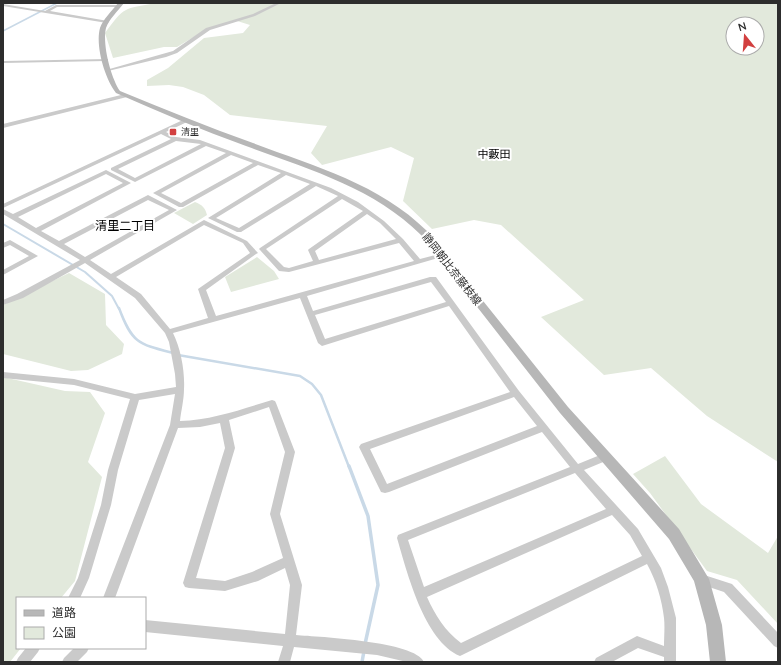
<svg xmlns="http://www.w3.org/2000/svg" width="781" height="665" viewBox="0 0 781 665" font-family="Quicksand,'Noto Sans JP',sans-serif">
<rect width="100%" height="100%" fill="#fff"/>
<!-- green -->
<path fill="#e2e9dc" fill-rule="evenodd" d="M 156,3 L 778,3 L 778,462 L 707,416 L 651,368 L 604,375 L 541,317 L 584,300 L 501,225 L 474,220 L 432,229 L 403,201 L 414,158 L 391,147 L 322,165 L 311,153 L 327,126 L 230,115 L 204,95 L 183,87 L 169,85 L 147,86 L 147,80 L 168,68 L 204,38 L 243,33 L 250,25 L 234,20 L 202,32 L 177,47 L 164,47 L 113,58 L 105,33 C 125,6 123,9 156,3 ZM 733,24 L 757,24 L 757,48 L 733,48 Z
M 195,202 C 202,205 205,207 207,215 L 193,224 L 174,213 Z
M 257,257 L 274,271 L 279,279 L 231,292 L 225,277 Z
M 69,273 L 105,294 L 106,325 L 124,344 L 122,354 L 88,370 L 71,371 L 3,354 L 3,305 Z
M 3,377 L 65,391 L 90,392 L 105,413 L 88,462 L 102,477 L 75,581 L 61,598 L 17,598 L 17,648 L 21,648 L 10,662 L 3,662 Z
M 665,456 L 701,504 L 768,553 L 778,536 L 778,624 L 737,580 L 707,571 L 650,493 L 633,474 Z"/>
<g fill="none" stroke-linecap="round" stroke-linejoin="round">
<!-- stream-far3 -->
<path stroke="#c9d9e7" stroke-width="1.5" d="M 3,31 L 57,3"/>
<!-- stream-far2 -->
<path stroke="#c9d9e7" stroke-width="2" d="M 3,224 L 85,272 L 112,296 L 119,309"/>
<!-- stream-far1 -->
<path stroke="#c9d9e7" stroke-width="2.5" d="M 119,308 C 132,343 138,344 173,353
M 178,355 L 300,376 L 312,384 L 321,395 L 349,467"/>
<!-- stream -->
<path stroke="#c9d9e7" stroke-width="3.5" d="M 349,466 L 368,516 L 378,585 L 365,644
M 362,662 L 364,651"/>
<!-- minor -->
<path fill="#cacaca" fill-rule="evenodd" d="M 276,3 L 281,3 L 255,16 L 210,30 L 177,53 L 166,57 L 108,71 L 106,70 L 173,51 L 206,28 L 253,14 Z
M 3,4 L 45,11 L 56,5 L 118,5 L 120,6 L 118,7 L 57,7 L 50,11 L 108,21 L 109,22 L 107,23 L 3,6 Z
M 108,59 L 108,61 L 106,61 L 3,63 L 3,61 Z
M 125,94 L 127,95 L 127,97 L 3,128 L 3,124 Z
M 185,119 L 188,121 L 187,122 L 166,132 L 176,137 L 200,140 L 331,188 L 358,202 L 384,221 L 403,239 L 420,259 L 443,253 L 447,255 L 445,256 L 307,296 L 313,311 L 430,277 L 436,277 L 519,391 L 578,464 L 605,453 L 608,454 L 610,457 L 608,460 L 584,470 L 638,529 L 661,568 L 668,587 L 676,618 L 676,662 L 664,662 L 664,657 L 638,648 L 612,662 L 594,662 L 596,658 L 637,636 L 664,646 C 664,637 665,627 664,618 C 662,600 656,580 647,564 L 460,656 C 424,641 407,572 397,538 L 398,535 L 570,467 L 542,432 L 389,492 L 385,493 L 381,492 L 359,447 L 361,444 L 510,392 L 449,306 L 322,346 L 318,343 L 300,298 L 173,333 C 181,349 185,372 184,389 C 184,400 181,411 180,421 C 212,420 242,409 272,400 L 275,401 L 276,403 L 295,452 L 280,514 L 302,585 L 296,635 C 319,637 415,641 424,662 L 407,662 L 377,655 L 294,647 L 290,662 L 278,662 L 283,646 L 145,632 L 145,620 L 285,634 L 290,585 L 285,568 L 258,581 L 225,591 L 189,588 L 185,587 L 183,583 L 225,448 L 220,423 L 200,427 L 178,428 L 115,598 L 103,598 L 170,425 L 175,394 L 139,400 L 118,470 L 111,505 L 89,578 L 80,598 L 68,598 L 78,578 L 101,505 L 108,470 L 130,399 L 74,385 L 3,378 L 3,372 L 74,379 L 135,394 L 176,387 L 175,374 L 169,342 L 165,333 L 135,298 L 85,263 L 23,298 L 3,305 L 3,300 L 17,294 L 80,260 L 3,214 L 3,209 L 13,214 L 106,170 L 131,183 L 41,231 L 59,241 L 148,195 L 177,210 L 90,260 L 111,274 L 204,220 L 247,241 L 258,253 L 256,254 L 206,290 L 216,316 L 414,261 L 399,243 L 289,272 L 279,271 L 260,250 L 259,249 L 260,248 L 338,196 L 316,186 L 241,232 L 237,232 L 208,218 L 281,173 L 258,165 L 183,207 L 179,207 L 153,193 L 226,153 L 206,146 L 135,182 L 111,170 L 111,168 L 171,139 L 161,134 L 3,208 L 3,204 ZM 176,141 L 201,144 L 135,178 L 118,169 ZM 231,155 L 253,163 L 181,203 L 161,193 ZM 106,174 L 123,183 L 36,228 L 18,217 ZM 286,175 L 310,184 L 239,228 L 216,218 ZM 342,199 L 363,211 L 309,249 L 308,250 L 313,261 L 289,268 L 284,267 L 266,249 ZM 148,200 L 169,210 L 85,257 L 64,244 ZM 367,214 L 380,223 L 396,239 L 319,260 L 315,251 ZM 204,225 L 243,243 L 250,253 L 198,289 L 208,318 L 170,329 L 141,294 L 116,277 ZM 431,282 L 446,302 L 325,339 L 315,315 ZM 514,397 L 537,426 L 387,484 L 370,449 ZM 269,407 L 285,452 L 270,514 L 283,558 L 252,572 L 225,581 L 196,578 L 235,448 L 229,420 ZM 575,473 L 606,509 L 424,587 L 408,540 ZM 612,515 L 630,535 L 642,556 L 461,643 C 445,631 435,615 427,597 Z
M 10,240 L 38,256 L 3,275 L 3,270 L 29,256 L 10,245 L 3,248 L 3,243 Z
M 701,574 L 732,584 L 778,633 L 778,648 L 774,646 L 724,592 L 697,583 L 695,579 L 697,575 Z
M 26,648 L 40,648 L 38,652 L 30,662 L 16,662 L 18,658 Z
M 74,648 L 89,648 L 87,652 L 77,662 L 62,662 L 64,658 Z"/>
<!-- secondary -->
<path fill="#b7b7b7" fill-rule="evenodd" d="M 118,3 L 124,3 C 118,11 109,19 106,28 C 102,44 111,78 120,91 C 164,109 208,127 253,143 C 314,166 380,184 427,231 L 568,407 L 679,529 L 709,579 L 722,625 L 726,662 L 710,662 L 706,625 L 694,581 L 669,539 L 560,413 L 421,235 C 373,187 307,169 246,146 C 202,130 159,112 116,93 C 105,79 95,46 100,28 C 103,19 112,11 118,3 Z"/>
</g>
<!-- markers -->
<rect fill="#d24040" stroke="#fff" stroke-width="1.5" x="169" y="128" width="8" height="8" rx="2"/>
<g text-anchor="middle" stroke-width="4" stroke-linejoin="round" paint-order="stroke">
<!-- far-poi labels -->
<g font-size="9" fill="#2d2d2d" stroke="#fff" text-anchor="start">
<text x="181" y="135">清里</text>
</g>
<!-- far-quarter labels -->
<g font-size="11" fill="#000" stroke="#fff">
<text x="494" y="158">中藪田</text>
</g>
<!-- street labels -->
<g font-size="11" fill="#2d2d2d" stroke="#fff">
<text transform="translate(452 269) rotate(52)" y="4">静岡朝比奈藤枝線</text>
</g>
<!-- neighbourhood labels -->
<g font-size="12" fill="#000" stroke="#fff">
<text x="125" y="230">清里二丁目</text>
</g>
</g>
<!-- border -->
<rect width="781" height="665" fill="none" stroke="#2d2d2d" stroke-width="8"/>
<!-- legend -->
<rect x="16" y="597" width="130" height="52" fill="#ffffff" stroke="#ababab"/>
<rect x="24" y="610" width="20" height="6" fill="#b7b7b7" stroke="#ababab"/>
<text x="52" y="617" font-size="12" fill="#2d2d2d">道路</text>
<rect x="24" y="627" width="20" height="12" fill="#e2e9dc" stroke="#ababab"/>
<text x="52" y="637" font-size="12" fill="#2d2d2d">公園</text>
<!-- north arrow -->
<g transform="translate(745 36) rotate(343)"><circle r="19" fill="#ffffff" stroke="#ababab"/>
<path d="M0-3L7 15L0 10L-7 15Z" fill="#d24040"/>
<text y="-6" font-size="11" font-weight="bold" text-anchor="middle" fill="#2d2d2d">N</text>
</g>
</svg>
